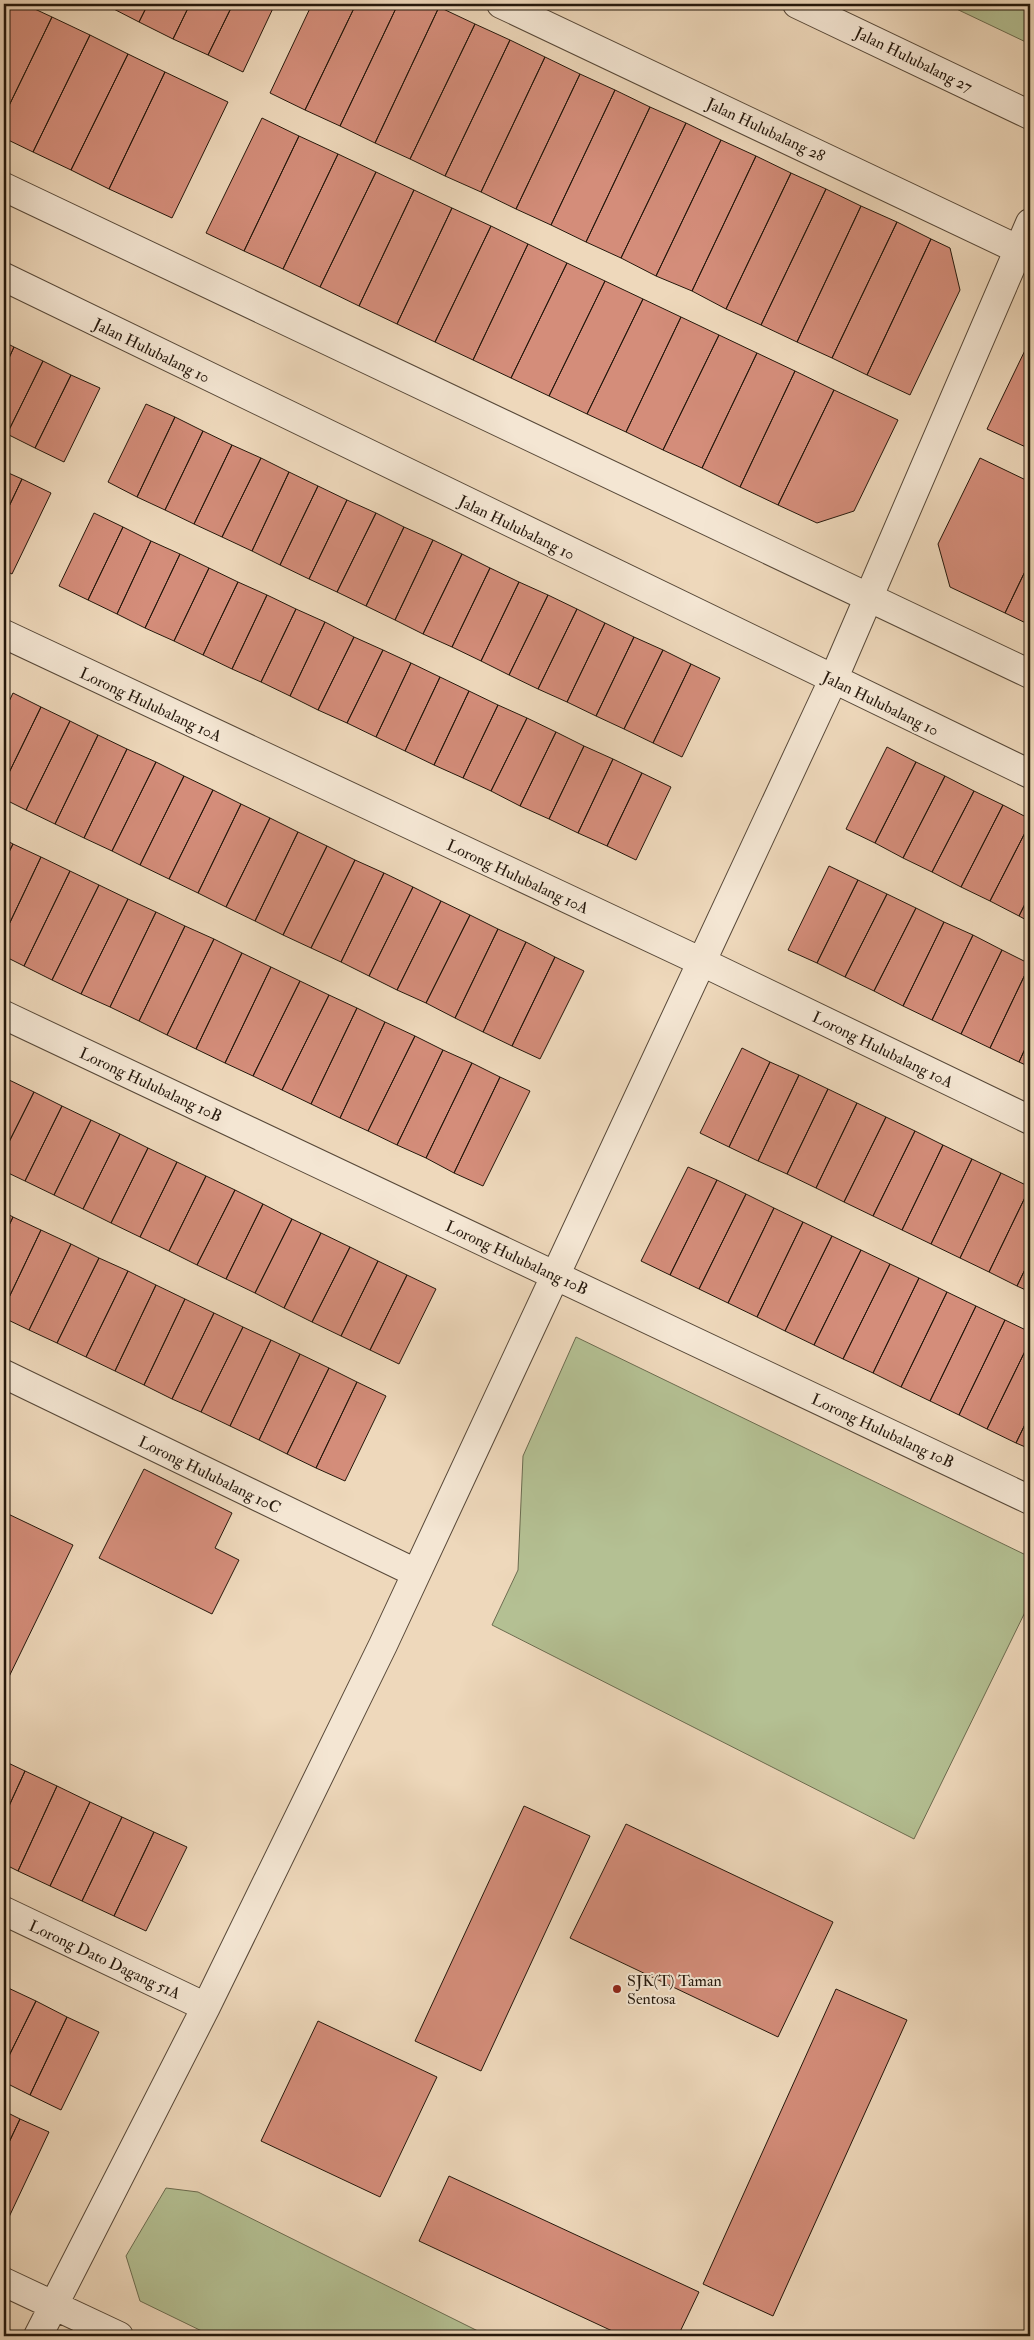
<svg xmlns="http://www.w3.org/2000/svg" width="1034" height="2340" viewBox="0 0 1034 2340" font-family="'IM FELL Double Pica',serif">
<rect width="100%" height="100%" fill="#eed8bb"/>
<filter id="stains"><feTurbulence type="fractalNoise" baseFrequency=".004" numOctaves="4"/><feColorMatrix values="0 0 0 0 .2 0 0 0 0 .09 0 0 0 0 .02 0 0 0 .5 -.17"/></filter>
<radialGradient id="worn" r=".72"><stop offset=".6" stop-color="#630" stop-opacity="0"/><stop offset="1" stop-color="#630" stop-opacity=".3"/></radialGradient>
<!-- green -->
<path fill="#b4c093" stroke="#6c6c50" d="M 946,4 L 1030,4 L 1030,44 Z
M 576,1337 L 1030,1557 L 1030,1602 L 914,1839 L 492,1625 L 518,1570 L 523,1456 Z
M 166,2188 L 198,2192 L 488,2336 L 212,2336 L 140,2301 L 126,2256 Z"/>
<!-- building -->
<path fill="#d48d7a" stroke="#25180c" d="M 4,4 L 12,4 L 4,20 Z
M 12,4 L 24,4 L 52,17 L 4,116 L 4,20 Z
M 104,4 L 148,4 L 139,22 Z
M 148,4 L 190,4 L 173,39 L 139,22 Z
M 190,4 L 233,4 L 208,55 L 173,39 Z
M 233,4 L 275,4 L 243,72 L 208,55 Z
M 312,4 L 356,4 L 305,110 L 270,93 Z
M 356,4 L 398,4 L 340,126 L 305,110 Z
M 398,4 L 432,4 L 439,7 L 375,143 L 340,126 Z
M 439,7 L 475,24 L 410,159 L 375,143 Z
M 52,17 L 90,35 L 33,152 L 4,138 L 4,116 Z
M 475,24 L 510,40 L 445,176 L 410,159 Z
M 90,35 L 128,54 L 71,170 L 33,152 Z
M 510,40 L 545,57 L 481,192 L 445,176 Z
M 128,54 L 165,72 L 109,189 L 71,170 Z
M 545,57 L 580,74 L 516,209 L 481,192 Z
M 165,72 L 228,102 L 172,218 L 109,189 Z
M 580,74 L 615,90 L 551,225 L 516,209 Z
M 615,90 L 650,107 L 586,242 L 551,225 Z
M 650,107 L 686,123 L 621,258 L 586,242 Z
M 262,118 L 299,136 L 244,251 L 206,233 Z
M 686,123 L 721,140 L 656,276 L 621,258 Z
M 299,136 L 338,154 L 283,269 L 244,251 Z
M 721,140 L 756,156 L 692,291 L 656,276 Z
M 338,154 L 376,172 L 320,287 L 283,269 Z
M 756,156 L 791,173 L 726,309 L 692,291 Z
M 376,172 L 414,190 L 359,306 L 320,287 Z
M 791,173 L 826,189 L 761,325 L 726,309 Z
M 826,189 L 861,206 L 797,342 L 761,325 Z
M 414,190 L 452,208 L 397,324 L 359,306 Z
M 861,206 L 897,222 L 832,358 L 797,342 Z
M 452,208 L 491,226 L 435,342 L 397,324 Z
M 897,222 L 931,239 L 867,375 L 832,358 Z
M 491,226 L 528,244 L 473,360 L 435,342 Z
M 931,239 L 950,248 L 960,290 L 910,395 L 867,375 Z
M 528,244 L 567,263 L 511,378 L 473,360 Z
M 567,263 L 605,281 L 549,396 L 511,378 Z
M 605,281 L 643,299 L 587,414 L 549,396 Z
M 643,299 L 681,317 L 626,432 L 587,414 Z
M 681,317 L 719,335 L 663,450 L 626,432 Z
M 719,335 L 757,353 L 702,468 L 663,450 Z
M 1030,340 L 1030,449 L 987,429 Z
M 4,342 L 14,347 L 4,369 Z
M 14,347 L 43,361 L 7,434 L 4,432 L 4,369 Z
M 757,353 L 795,371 L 740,487 L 702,468 Z
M 43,361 L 71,375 L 35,448 L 7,434 Z
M 795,371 L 834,390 L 778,505 L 740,487 Z
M 71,375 L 100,388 L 64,462 L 35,448 Z
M 834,390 L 898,420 L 854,511 L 817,523 L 778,505 Z
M 146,404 L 175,417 L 137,497 L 108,482 Z
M 175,417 L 203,431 L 165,510 L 137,497 Z
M 203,431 L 232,445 L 194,524 L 165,510 Z
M 232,445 L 261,458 L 222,537 L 194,524 Z
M 261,458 L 289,472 L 252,551 L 222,537 Z
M 980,458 L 1030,482 L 1030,561 L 1005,613 L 950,587 L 938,544 Z
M 4,471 L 22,479 L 4,517 Z
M 289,472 L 318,486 L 280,565 L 252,551 Z
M 22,479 L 51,493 L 12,574 L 4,570 L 4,517 Z
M 318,486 L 347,500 L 309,579 L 280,565 Z
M 347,500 L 376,513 L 337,592 L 309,579 Z
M 94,513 L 123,527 L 88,600 L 59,586 Z
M 376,513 L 404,527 L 366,606 L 337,592 Z
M 123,527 L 151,541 L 117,614 L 88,600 Z
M 404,527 L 433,540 L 395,620 L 366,606 Z
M 433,540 L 462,554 L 423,634 L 395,620 Z
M 151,541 L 180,554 L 145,628 L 117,614 Z
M 180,554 L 209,568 L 174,641 L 145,628 Z
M 462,554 L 490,568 L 452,647 L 423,634 Z
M 1030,561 L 1030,625 L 1005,613 Z
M 209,568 L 238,582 L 203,655 L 174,641 Z
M 490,568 L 519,582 L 481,661 L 452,647 Z
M 238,582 L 267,595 L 232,669 L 203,655 Z
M 519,582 L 548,595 L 509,675 L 481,661 Z
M 267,595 L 296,609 L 261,682 L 232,669 Z
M 548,595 L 577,609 L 538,689 L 509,675 Z
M 296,609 L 325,622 L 290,696 L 261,682 Z
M 577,609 L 605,623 L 567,702 L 538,689 Z
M 325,622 L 354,637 L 318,710 L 290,696 Z
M 605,623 L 634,637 L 596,716 L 567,702 Z
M 354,637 L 383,650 L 347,723 L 318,710 Z
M 634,637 L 663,650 L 624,729 L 596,716 Z
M 383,650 L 411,663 L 376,737 L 347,723 Z
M 663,650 L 691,664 L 653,743 L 624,729 Z
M 411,663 L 440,677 L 405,751 L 376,737 Z
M 691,664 L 720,678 L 682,757 L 653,743 Z
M 440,677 L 469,691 L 434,765 L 405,751 Z
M 469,691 L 498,705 L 463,778 L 434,765 Z
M 13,693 L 41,707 L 4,783 L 4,712 Z
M 498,705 L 527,718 L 491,791 L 463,778 Z
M 41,707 L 70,721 L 26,810 L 4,799 L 4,783 Z
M 527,718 L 556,732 L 520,806 L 491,791 Z
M 70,721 L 98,735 L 55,824 L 26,810 Z
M 556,732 L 584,746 L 549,819 L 520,806 Z
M 98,735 L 127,749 L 84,838 L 55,824 Z
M 584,746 L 613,759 L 578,833 L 549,819 Z
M 887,747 L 916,762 L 875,843 L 846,829 Z
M 127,749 L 156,762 L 112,851 L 84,838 Z
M 613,759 L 642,773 L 607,846 L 578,833 Z
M 156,762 L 184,776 L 140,865 L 112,851 Z
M 916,762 L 945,776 L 903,858 L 875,843 Z
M 642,773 L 671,787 L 636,860 L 607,846 Z
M 184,776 L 213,790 L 169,879 L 140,865 Z
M 945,776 L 974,791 L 932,872 L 903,858 Z
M 213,790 L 241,804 L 198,893 L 169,879 Z
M 974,791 L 1003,805 L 961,887 L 932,872 Z
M 241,804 L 270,818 L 226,907 L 198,893 Z
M 1003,805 L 1030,819 L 1030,823 L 990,901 L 961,887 Z
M 270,818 L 298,832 L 255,921 L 226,907 Z
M 1030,823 L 1030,894 L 1019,916 L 990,901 Z
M 298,832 L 327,846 L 283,935 L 255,921 Z
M 4,839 L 13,844 L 4,862 Z
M 13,844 L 41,857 L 4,935 L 4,862 Z
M 327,846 L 355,860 L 311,948 L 283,935 Z
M 41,857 L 70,871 L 24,966 L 4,956 L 4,935 Z
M 355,860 L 384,873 L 341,962 L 311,948 Z
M 829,866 L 858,880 L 817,963 L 788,950 Z
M 70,871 L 99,885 L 52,980 L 24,966 Z
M 384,873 L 413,887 L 369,976 L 341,962 Z
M 858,880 L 887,894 L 845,977 L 817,963 Z
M 99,885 L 128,899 L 81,994 L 52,980 Z
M 413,887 L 441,901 L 397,990 L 369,976 Z
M 887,894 L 916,908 L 874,991 L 845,977 Z
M 1030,894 L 1030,922 L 1019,916 Z
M 128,899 L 156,912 L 110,1007 L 81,994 Z
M 441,901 L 470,915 L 426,1003 L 397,990 Z
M 916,908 L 944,922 L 903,1006 L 874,991 Z
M 156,912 L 185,926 L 139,1021 L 110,1007 Z
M 470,915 L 498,929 L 455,1018 L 426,1003 Z
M 944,922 L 973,935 L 932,1020 L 903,1006 Z
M 185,926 L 214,939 L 167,1035 L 139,1021 Z
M 498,929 L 526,942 L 483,1032 L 455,1018 Z
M 973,935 L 1002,950 L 961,1034 L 932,1020 Z
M 214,939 L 242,953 L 196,1049 L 167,1035 Z
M 526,942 L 555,957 L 512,1046 L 483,1032 Z
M 1002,950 L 1030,964 L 990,1048 L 961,1034 Z
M 242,953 L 271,967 L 225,1063 L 196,1049 Z
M 555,957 L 584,971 L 540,1059 L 512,1046 Z
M 1030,964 L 1030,1038 L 1019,1062 L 990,1048 Z
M 271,967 L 300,981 L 253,1076 L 225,1063 Z
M 300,981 L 329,995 L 282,1090 L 253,1076 Z
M 329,995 L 357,1008 L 311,1104 L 282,1090 Z
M 357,1008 L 385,1022 L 340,1118 L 311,1104 Z
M 385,1022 L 415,1036 L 368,1131 L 340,1118 Z
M 415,1036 L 443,1050 L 397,1145 L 368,1131 Z
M 1030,1038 L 1030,1067 L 1019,1062 Z
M 742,1048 L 770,1062 L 729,1147 L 700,1133 Z
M 443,1050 L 472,1063 L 426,1158 L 397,1145 Z
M 770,1062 L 799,1075 L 758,1161 L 729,1147 Z
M 472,1063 L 500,1077 L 454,1173 L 426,1158 Z
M 799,1075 L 828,1089 L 787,1174 L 758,1161 Z
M 500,1077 L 530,1091 L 483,1186 L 454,1173 Z
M 5,1078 L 34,1092 L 4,1152 L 4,1080 Z
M 828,1089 L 857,1103 L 816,1188 L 787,1174 Z
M 34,1092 L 62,1106 L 25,1181 L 4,1171 L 4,1152 Z
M 857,1103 L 886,1117 L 844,1202 L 816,1188 Z
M 62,1106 L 91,1120 L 54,1195 L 25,1181 Z
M 886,1117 L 915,1131 L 873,1216 L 844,1202 Z
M 91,1120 L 120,1134 L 83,1209 L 54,1195 Z
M 915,1131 L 943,1145 L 902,1230 L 873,1216 Z
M 120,1134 L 148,1148 L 111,1223 L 83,1209 Z
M 943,1145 L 972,1159 L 931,1244 L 902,1230 Z
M 148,1148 L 177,1162 L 140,1237 L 111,1223 Z
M 972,1159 L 1001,1173 L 960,1258 L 931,1244 Z
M 177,1162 L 206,1176 L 169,1251 L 140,1237 Z
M 688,1167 L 717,1180 L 670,1275 L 641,1261 Z
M 1001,1173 L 1030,1187 L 989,1272 L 960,1258 Z
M 206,1176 L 235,1190 L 197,1265 L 169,1251 Z
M 717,1180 L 746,1194 L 699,1289 L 670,1275 Z
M 1030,1187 L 1030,1259 L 1017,1286 L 989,1272 Z
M 235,1190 L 263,1204 L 226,1279 L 197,1265 Z
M 746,1194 L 774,1208 L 728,1303 L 699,1289 Z
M 263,1204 L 292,1219 L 255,1293 L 226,1279 Z
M 774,1208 L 803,1222 L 757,1317 L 728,1303 Z
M 4,1212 L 13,1217 L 4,1236 Z
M 13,1217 L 41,1230 L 4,1308 L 4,1236 Z
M 292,1219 L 321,1233 L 284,1308 L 255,1293 Z
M 803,1222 L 832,1236 L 785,1331 L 757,1317 Z
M 41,1230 L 71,1244 L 29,1330 L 4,1318 L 4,1308 Z
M 321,1233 L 350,1247 L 312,1322 L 284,1308 Z
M 832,1236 L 861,1250 L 814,1345 L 785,1331 Z
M 71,1244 L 99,1258 L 57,1343 L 29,1330 Z
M 350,1247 L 378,1261 L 341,1336 L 312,1322 Z
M 861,1250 L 890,1264 L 843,1359 L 814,1345 Z
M 99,1258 L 128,1271 L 86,1357 L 57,1343 Z
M 1030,1259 L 1030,1292 L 1017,1286 Z
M 378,1261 L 407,1275 L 370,1350 L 341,1336 Z
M 890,1264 L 919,1278 L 873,1373 L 843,1359 Z
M 128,1271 L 156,1285 L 115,1371 L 86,1357 Z
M 407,1275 L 436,1289 L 399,1364 L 370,1350 Z
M 919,1278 L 947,1292 L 901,1387 L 873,1373 Z
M 156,1285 L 185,1299 L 144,1385 L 115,1371 Z
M 947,1292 L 976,1306 L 930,1401 L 901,1387 Z
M 185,1299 L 214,1313 L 172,1399 L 144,1385 Z
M 976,1306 L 1005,1320 L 959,1415 L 930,1401 Z
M 214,1313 L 243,1327 L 201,1412 L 172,1399 Z
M 1005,1320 L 1030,1332 L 1030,1341 L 987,1429 L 959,1415 Z
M 243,1327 L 271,1340 L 230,1426 L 201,1412 Z
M 271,1340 L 300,1354 L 259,1440 L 230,1426 Z
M 1030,1341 L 1030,1414 L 1016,1443 L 987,1429 Z
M 300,1354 L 329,1368 L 287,1454 L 259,1440 Z
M 329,1368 L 357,1382 L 316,1468 L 287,1454 Z
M 357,1382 L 386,1396 L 345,1481 L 316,1468 Z
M 1030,1414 L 1030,1449 L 1016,1443 Z
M 144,1469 L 232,1513 L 215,1548 L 239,1560 L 212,1614 L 99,1558 Z
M 4,1512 L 73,1545 L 4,1687 Z
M 4,1761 L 25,1771 L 4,1817 Z
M 25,1771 L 57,1786 L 18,1871 L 4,1864 L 4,1817 Z
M 57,1786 L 90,1802 L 50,1886 L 18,1871 Z
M 90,1802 L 122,1817 L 82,1901 L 50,1886 Z
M 524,1806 L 590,1836 L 481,2071 L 415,2041 Z
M 122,1817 L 154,1832 L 114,1916 L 82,1901 Z
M 626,1824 L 833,1922 L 778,2037 L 570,1938 Z
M 154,1832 L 187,1847 L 146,1931 L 114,1916 Z
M 4,1986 L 36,2001 L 4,2066 Z
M 836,1989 L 907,2020 L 773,2316 L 703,2284 Z
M 36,2001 L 67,2017 L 30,2095 L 4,2082 L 4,2066 Z
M 67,2017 L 99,2032 L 61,2110 L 30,2095 Z
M 318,2021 L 437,2077 L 380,2197 L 261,2141 Z
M 4,2111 L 20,2119 L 4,2153 Z
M 20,2119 L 49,2132 L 9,2217 L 4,2215 L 4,2153 Z
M 449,2176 L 699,2292 L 678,2336 L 623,2336 L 419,2241 Z"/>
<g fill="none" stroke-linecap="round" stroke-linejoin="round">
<defs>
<path id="minor" d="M 501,4 L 1030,255
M 4,187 L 1030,674
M 4,277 L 1030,774
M 4,634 L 702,962 L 1030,1120
M 4,1015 L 1030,1500
M 4,1374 L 416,1573
M 4,1911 L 206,2007
M 4,2282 L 119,2336
M 38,2336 L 206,2007 L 383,1645 L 833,680 L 1030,223"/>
<path id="tertiary" d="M 797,4 L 1030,115"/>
</defs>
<!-- minor casing -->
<use href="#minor" stroke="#574838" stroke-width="30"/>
<!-- tertiary casing -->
<use href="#tertiary" stroke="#574838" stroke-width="30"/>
<!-- minor -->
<use href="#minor" stroke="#f4e6d3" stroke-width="28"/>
<!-- tertiary -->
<use href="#tertiary" stroke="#f4e6d3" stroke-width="28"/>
</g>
<!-- markers -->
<circle fill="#8f2418" stroke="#f4e6d3" stroke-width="2" cx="617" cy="1989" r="5"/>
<g text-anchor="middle" stroke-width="4" stroke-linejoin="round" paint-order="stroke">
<!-- street labels -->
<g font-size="16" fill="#25180c" stroke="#f4e6d3">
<text transform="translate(914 59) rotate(26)" y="6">Jalan Hulubalang 27</text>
<text transform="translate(766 129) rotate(25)" y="6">Jalan Hulubalang 28</text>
<text transform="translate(152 350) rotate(26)" y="6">Jalan Hulubalang 10</text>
<text transform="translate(517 527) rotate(26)" y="6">Jalan Hulubalang 10</text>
<text transform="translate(881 703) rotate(26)" y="6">Jalan Hulubalang 10</text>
<text transform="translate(151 704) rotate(25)" y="6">Lorong Hulubalang 10A</text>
<text transform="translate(518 876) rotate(25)" y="6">Lorong Hulubalang 10A</text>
<text transform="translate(883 1049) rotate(26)" y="6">Lorong Hulubalang 10A</text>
<text transform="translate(151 1084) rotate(25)" y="6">Lorong Hulubalang 10B</text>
<text transform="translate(517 1257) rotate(25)" y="6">Lorong Hulubalang 10B</text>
<text transform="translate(883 1430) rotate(25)" y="6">Lorong Hulubalang 10B</text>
<text transform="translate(210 1474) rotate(26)" y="6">Lorong Hulubalang 10C</text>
<text transform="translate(105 1959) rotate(25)" y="6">Lorong Dato Dagang 51A</text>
</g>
<!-- poi labels -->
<g font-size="16" fill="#25180c" stroke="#f4e6d3" text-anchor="start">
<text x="627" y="1986">SJK(T) Taman<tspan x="627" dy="18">Sentosa</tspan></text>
</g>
</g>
<!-- margin -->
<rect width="1034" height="2340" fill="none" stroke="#eed8bb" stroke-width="20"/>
<rect x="5" y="5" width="1024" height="2330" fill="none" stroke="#25180c" stroke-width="2.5"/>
<rect x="10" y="10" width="1014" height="2320" fill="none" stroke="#25180c"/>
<rect width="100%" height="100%" filter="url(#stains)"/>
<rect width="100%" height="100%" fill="url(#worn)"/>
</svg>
